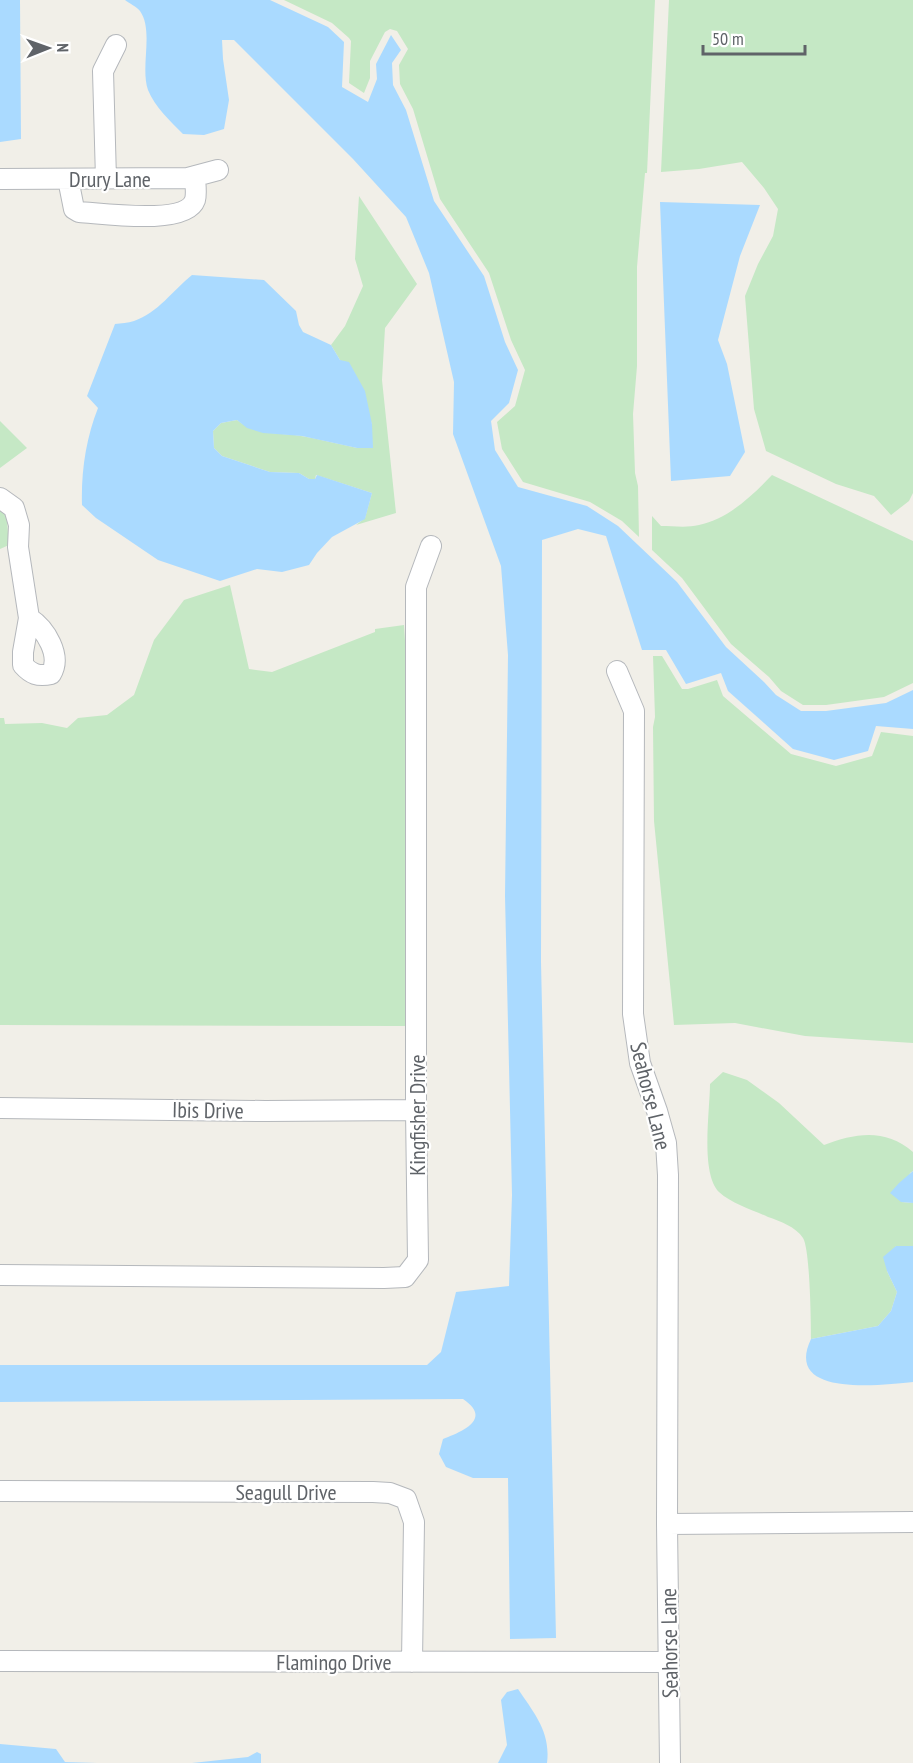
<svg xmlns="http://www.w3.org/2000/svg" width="913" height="1763" viewBox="0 0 913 1763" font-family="'PT Sans Narrow',sans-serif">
<rect width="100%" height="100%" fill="#f1efe8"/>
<!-- green -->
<path fill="#c5e8c5" d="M 284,0 L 655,0 L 647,173 L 645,173 L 637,267 L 637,366 L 633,414 L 635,473 L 638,486 L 639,537 L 622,521 L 590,502 L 523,482 L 502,449 L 497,422 L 515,406 L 525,370 L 511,340 L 489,273 L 440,199 L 413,109 L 400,84 L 399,65 L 408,49 L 397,31 L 390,29 L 385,32 L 370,61 L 370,78 L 364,93 L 349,83 L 351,41 L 349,38 L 332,23 Z
M 669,0 L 913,0 L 913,493 L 909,501 L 891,515 L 874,496 L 836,484 L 766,451 L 754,409 L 745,296 L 758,264 L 773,236 L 778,209 L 764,188 L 742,162 L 699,169 L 661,172 Z
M 359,196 L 417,284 L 385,328 L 382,380 L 396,513 L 356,525 L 365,518 L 372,493 L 316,475 L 315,479 L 309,479 L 299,473 L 270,472 L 222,456 L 214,448 L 213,431 L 221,423 L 237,420 C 258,436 276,432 301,436 C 319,439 338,444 357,448 L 372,424 L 340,360 L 331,345 L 345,326 L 363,286 L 355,259 Z
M 0,421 L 27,448 L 0,468 Z
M 772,475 L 913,541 L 913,683 L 884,697 L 826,705 L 803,705 L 781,691 L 769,677 L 731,644 L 682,578 L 652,550 L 652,516 L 661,526 C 673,526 687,528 699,525 C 728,519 752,496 772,475 Z
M 0,490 L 5,497 L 9,545 L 0,549 Z
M 230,585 L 249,669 L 272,672 L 375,632 L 375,629 L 404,625 L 408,687 L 405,1026 L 0,1025 L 0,718 L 4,718 L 5,724 L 42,723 L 67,728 L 78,718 L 107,715 L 134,695 L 154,640 L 184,600 Z
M 653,656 L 662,656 L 682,689 L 688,689 L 717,680 L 723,696 L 791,754 L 836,766 L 872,756 L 881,732 L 913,736 L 913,1043 L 805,1036 L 735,1023 L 674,1025 L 654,821 L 653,727 L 655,717 Z
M 723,1072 L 747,1080 L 779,1103 L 824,1145 C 855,1133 886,1128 913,1152 L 913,1171 L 910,1173 L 901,1202 L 913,1203 L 913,1246 L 896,1246 L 887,1271 L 897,1292 L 891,1311 L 878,1326 L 811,1339 C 811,1322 810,1249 803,1238 C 796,1227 780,1221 768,1217 C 753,1210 732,1204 719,1192 C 700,1173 710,1110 710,1084 Z"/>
<!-- water -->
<path fill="#aadaff" d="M 0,0 L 20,0 L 21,139 L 0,142 Z
M 125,0 L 270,0 L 328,27 L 344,42 L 342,87 L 368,102 L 377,79 L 376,64 L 391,35 L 401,50 L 392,63 L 393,85 L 406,110 L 434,201 L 484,276 L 505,342 L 518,370 L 509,403 L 491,421 L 495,450 L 518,487 L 587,506 L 618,526 L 677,582 L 726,647 L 764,682 L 776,695 L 801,711 L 826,711 L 886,703 L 913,690 L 913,729 L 876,726 L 868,751 L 834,760 L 793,749 L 728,691 L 721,673 L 686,684 L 666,650 L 642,650 L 606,536 L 578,529 L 542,540 L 541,962 L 556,1638 L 510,1639 L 508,1478 L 473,1478 L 446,1467 L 439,1454 L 443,1439 C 462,1432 493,1419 463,1399 L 0,1402 L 0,1365 L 427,1365 L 441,1352 L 456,1292 L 509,1286 L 512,1195 L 505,896 L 508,655 L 501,566 L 453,434 L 454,382 L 429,273 L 406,217 L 353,159 L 234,40 L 222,40 L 223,59 L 229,100 L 224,129 L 204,135 L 183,134 C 170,121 155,107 148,90 C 140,67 154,31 140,11 C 137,7 129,3 125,0 Z
M 660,202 L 760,205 L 740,256 L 718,340 L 727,364 L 745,452 L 730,476 L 671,481 Z
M 192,275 L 264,280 L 296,311 L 299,325 L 303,332 L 331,345 L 340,360 L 349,362 L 365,391 L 372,424 L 373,448 L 357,448 L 302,436 L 263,433 L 247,428 L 237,420 L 221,423 L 213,431 L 214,448 L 222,456 L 270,472 L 299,473 L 309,479 L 315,479 L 317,475 L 372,493 L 365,519 L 332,537 L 317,553 L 309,565 L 282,572 L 257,569 L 220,581 L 158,560 L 96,518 L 82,505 C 81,472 86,438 98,408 L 87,396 L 115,324 C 121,323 128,323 134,321 C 158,313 173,290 192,275 Z
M 913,1171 L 913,1203 L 901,1202 L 890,1193 L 899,1183 Z
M 896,1246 L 913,1246 L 913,1382 C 881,1385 783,1398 811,1339 L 878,1326 L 891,1311 L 897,1292 L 887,1271 L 883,1257 Z
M 518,1689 C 534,1713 551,1732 547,1763 L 334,1763 L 498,1763 L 507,1745 L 501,1700 L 507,1692 Z
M 0,1744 L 56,1749 L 65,1762 L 97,1763 L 0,1763 Z
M 257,1752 L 261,1754 L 261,1763 L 192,1763 L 248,1757 Z"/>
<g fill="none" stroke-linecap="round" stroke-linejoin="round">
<defs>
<path id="minor" d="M 0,179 L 188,178 L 218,170
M 68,179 L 74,209 L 79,212 C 101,213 186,226 195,200 C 197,193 195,183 195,176
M 106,179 L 103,71 L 116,45
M 0,498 L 14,508 L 19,525 L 18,547 L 29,618 L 23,652 L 23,665 C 31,674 38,677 51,674 C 62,656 46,629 29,618
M 617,671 L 634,711 L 633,1014 L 640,1063 L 657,1111 L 666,1143 L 668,1175 L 667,1524 L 670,1763
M 0,1108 L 265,1111 L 416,1110
M 0,1275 L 384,1278 L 405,1277 L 418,1260 L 416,1110 L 416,587 L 431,546
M 0,1491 L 373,1492 L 390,1493 L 406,1499 L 414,1522 L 412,1662
M 667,1524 L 913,1522
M 0,1661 L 668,1662"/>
</defs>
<!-- minor casing -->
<use href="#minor" stroke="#b5b8bc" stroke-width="22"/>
<!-- minor -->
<use href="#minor" stroke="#fff" stroke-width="20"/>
</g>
<g text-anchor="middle" stroke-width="4.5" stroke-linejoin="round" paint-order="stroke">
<!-- street labels -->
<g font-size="22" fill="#5f6368" stroke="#fff">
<text x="110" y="187">Drury Lane</text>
<text transform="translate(651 1096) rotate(76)" y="8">Seahorse Lane</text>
<text transform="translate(208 1110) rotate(1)" y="8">Ibis Drive</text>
<text transform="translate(417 1115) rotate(-90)" y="8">Kingfisher Drive</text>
<text x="286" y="1500">Seagull Drive</text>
<text transform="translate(669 1643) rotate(-91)" y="8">Seahorse Lane</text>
<text x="334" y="1670">Flamingo Drive</text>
</g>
</g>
<!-- north arrow -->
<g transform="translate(48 48) rotate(89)" stroke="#ffffff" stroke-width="4.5" paint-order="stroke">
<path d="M0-4.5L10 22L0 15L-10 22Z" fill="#5f6368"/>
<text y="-9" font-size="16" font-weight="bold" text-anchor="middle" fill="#5f6368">N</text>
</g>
<!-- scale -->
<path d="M703 45v9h102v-9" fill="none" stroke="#5f6368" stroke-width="3"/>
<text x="712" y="45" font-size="18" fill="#5f6368" stroke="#ffffff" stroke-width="4.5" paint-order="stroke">50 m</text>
</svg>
